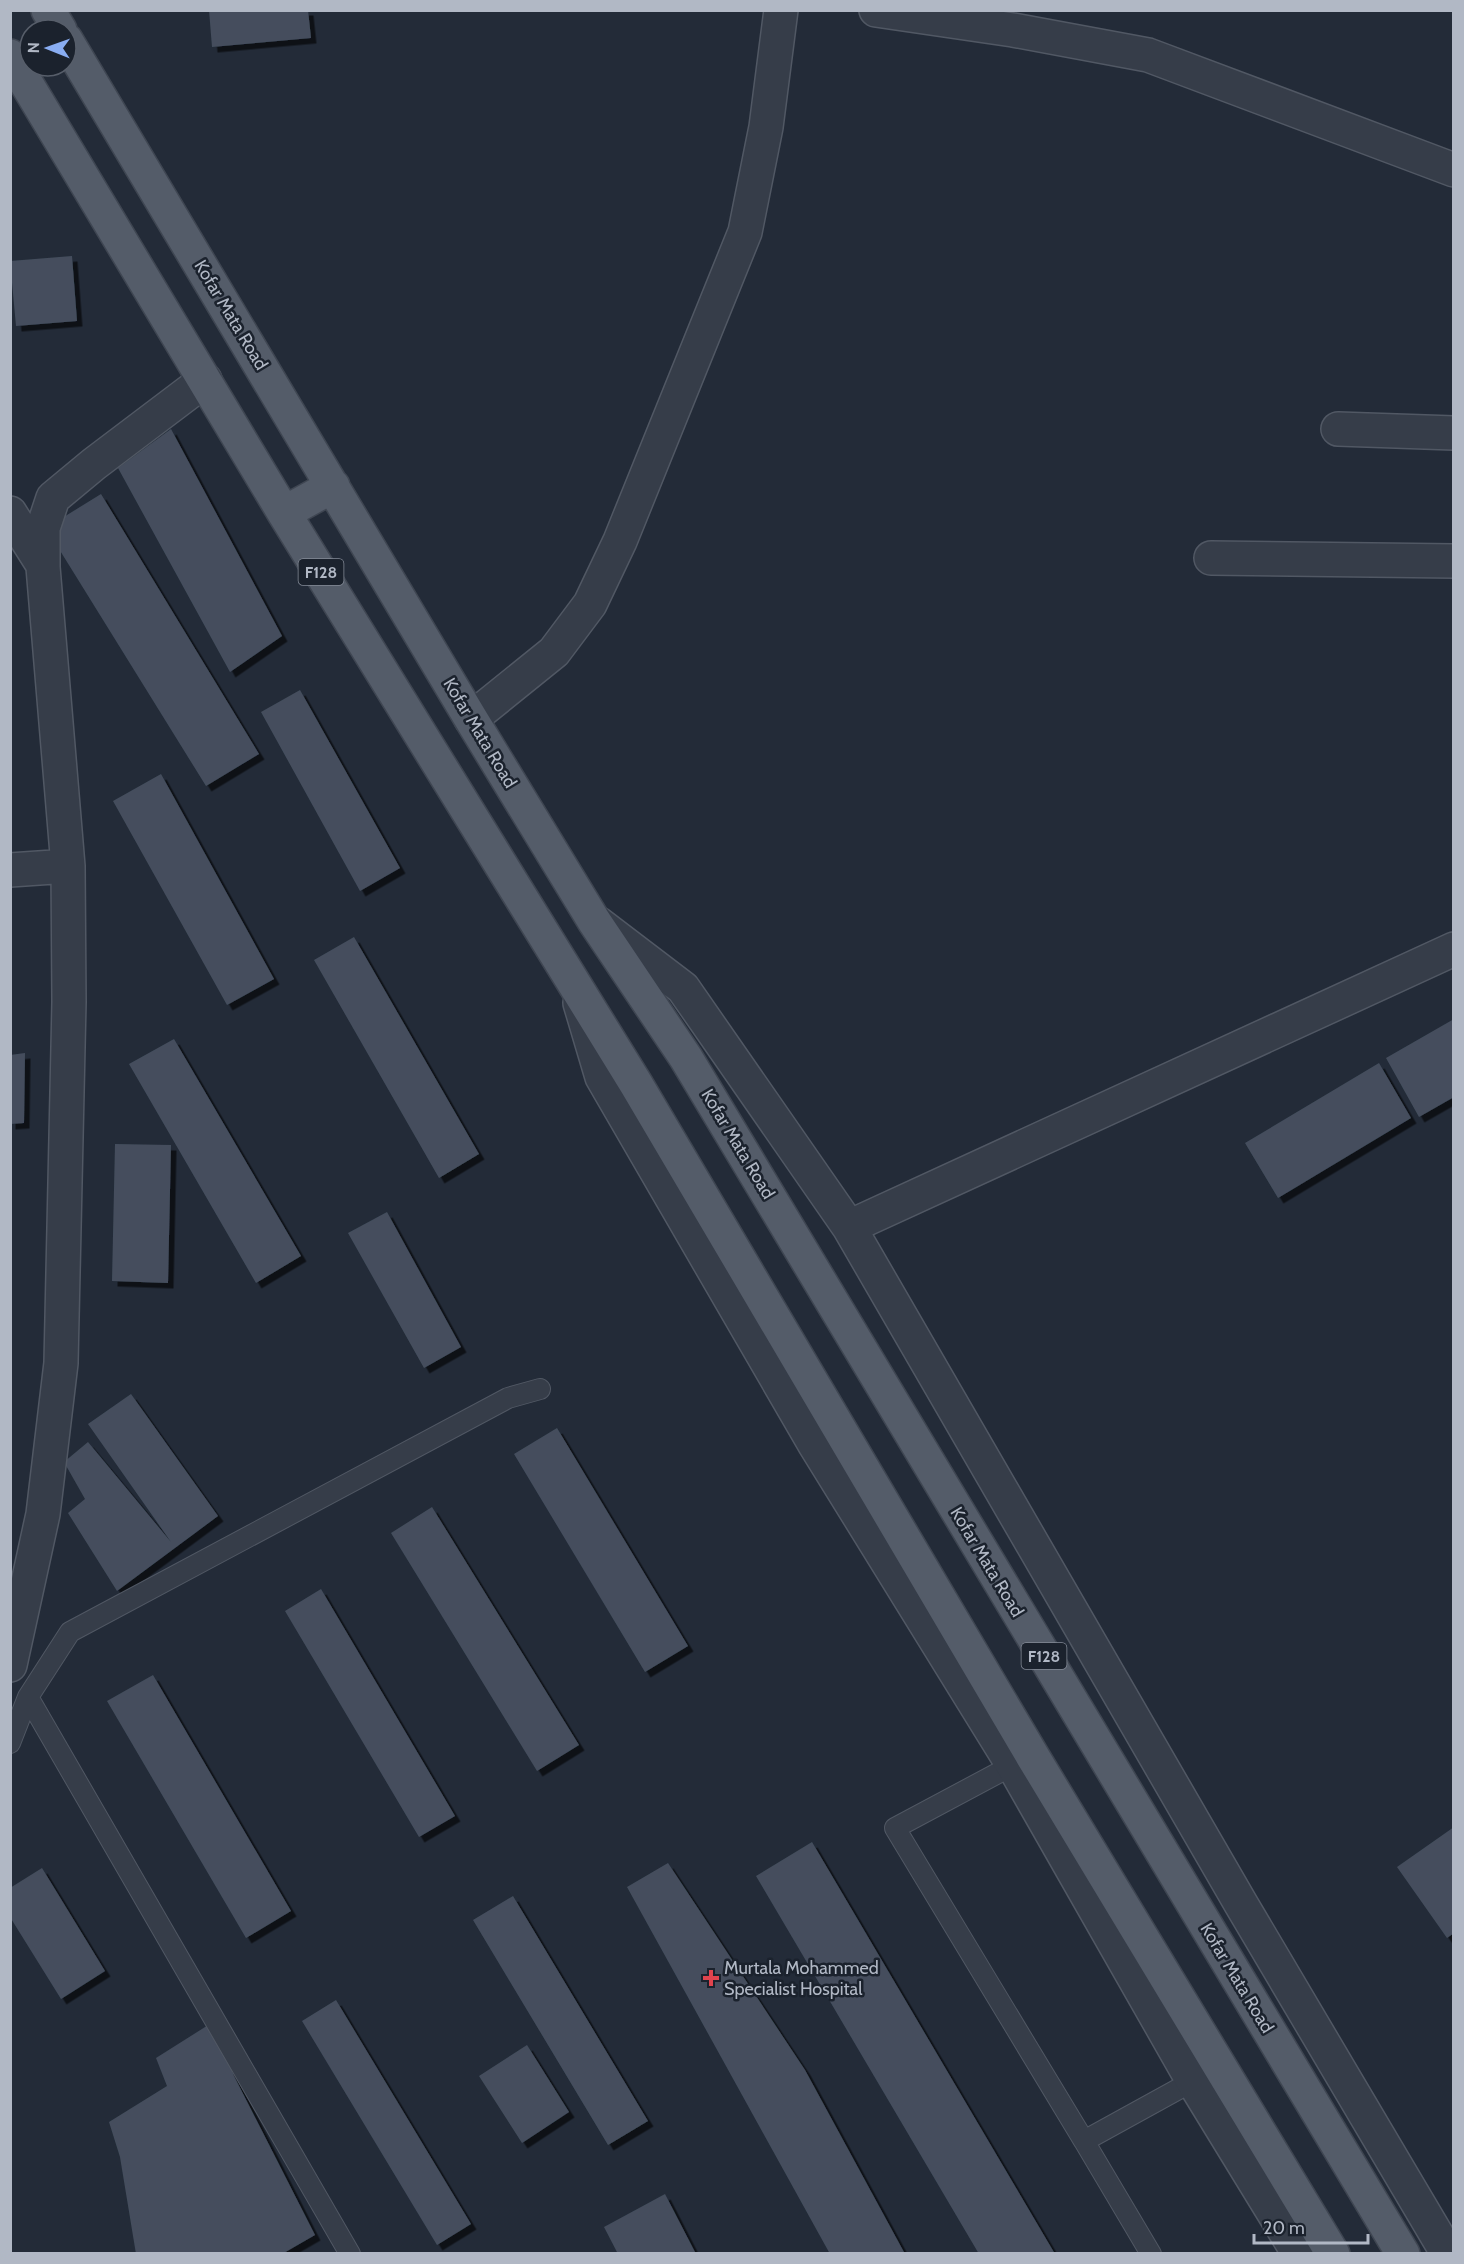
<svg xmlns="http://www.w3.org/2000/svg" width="1464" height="2264" viewBox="0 0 1464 2264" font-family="Cabin,sans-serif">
<defs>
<filter id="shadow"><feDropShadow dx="5.5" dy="5.5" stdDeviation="0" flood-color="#0009"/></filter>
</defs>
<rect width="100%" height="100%" fill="#232b38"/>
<!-- building -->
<path fill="#444e5d" filter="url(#shadow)" d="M 209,10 L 308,10 L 311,38 L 212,47 Z
M 72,256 L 77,321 L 16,326 L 10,261 Z
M 171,429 L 282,636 L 230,672 L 118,468 Z
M 101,494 L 259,754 L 206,786 L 46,528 Z
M 300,690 L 400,868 L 360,891 L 261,712 Z
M 161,774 L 274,979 L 227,1005 L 113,801 Z
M 354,937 L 479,1154 L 439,1178 L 314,960 Z
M 1454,1019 L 1454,1097 L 1419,1117 L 1386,1058 Z
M 174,1039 L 301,1256 L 256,1283 L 129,1064 Z
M 25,1053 L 24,1123 L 10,1124 L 10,1055 Z
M 1379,1063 L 1411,1118 L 1278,1198 L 1245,1143 Z
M 115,1144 L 171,1145 L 168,1283 L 112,1281 Z
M 387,1212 L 461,1347 L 424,1368 L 348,1233 Z
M 131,1394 L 218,1516 L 117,1591 L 68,1513 L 85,1499 L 64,1462 L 88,1442 L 171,1542 L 88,1424 Z
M 557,1428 L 688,1646 L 645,1672 L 514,1454 Z
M 432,1507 L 579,1745 L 537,1771 L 391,1533 Z
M 321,1589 L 455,1816 L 419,1837 L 285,1611 Z
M 153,1675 L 291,1911 L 246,1938 L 107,1701 Z
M 1454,1827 L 1454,1933 L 1447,1938 L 1397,1867 Z
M 812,1842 L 1055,2254 L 979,2254 L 756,1876 Z
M 668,1863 L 805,2070 L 905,2254 L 830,2254 L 627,1887 Z
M 42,1868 L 105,1971 L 61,1999 L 10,1917 L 10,1888 Z
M 513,1896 L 648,2121 L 608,2145 L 473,1920 Z
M 336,2000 L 471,2224 L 437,2245 L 302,2021 Z
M 213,2022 L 234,2076 L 315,2235 L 282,2254 L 136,2254 L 120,2157 L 109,2122 L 167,2086 L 156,2058 Z
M 527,2045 L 569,2112 L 522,2143 L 479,2076 Z
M 665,2194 L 696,2254 L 618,2254 L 604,2227 Z"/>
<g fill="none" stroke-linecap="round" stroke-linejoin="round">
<defs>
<path id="lane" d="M 28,1697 L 350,2254
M 10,1743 L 28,1697 L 70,1632 L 508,1398 L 540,1389
M 1013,1765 L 895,1828 L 1084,2141 L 1193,2081
M 1084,2141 L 1151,2254"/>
<path id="street" d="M 876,10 L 1013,30 L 1148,55 L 1454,170
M 1338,429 L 1454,433
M 10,513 L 43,565
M 1211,558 L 1454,561
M 471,719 L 554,652 L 590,604 L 620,541 L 745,232 L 766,127 L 781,10
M 10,870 L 68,866
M 599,924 L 683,988 L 849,1227 L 1241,1904 L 1448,2254
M 580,1003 L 602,1077 L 814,1443 L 1013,1765 L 1193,2081 L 1299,2254
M 849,1227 L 1454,949
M 10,1665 L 43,1514 L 61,1363 L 69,1002 L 68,866 L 43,567 L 43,528 L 53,498 L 94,464 L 205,380"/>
<path id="primary" d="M 48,10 L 60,30
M 66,40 L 471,719 L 594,921 L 686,1058 L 1403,2254
M 10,56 L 284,513 L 636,1084 L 1033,1757 L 1333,2254
M 284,513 L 333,486"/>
</defs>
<!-- lane casing -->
<use href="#lane" stroke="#515864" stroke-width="22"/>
<!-- street casing -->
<use href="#street" stroke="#515864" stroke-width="36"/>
<!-- primary casing -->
<use href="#primary" stroke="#3f4652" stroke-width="36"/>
<!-- lane -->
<use href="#lane" stroke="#363d49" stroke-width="20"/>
<!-- street -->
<use href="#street" stroke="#363d49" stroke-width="33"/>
<!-- primary -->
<use href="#primary" stroke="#545c69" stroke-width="33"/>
</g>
<!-- markers -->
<path fill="#e0444e" stroke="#1b222d" stroke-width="2" d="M708 1969h6v6h6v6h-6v6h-6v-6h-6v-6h6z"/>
<g text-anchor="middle" stroke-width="5" stroke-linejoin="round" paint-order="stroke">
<!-- shield labels -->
<g fill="#1b222d" stroke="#848b97" stroke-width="1.5">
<rect x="298.5" y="559" width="45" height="26" rx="4.5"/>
<rect x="1021.5" y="1643" width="45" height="26" rx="4.5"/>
</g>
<g font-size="16" font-weight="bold" fill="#b1b8c5">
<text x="321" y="578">F128</text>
<text x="1044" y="1662">F128</text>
</g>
<!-- street labels -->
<g font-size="18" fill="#b1b8c5" stroke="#1b222d">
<text transform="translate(231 315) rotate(59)" y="6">Kofar Mata Road</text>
<text transform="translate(480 733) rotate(59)" y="6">Kofar Mata Road</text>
<text transform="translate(738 1144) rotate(59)" y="6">Kofar Mata Road</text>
<text transform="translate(987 1562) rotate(59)" y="6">Kofar Mata Road</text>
<text transform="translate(1237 1978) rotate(59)" y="6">Kofar Mata Road</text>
</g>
<!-- poi labels -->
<g font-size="18" fill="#b1b8c5" stroke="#1b222d" text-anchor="start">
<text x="724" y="1974">Murtala Mohammed<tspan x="724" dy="21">Specialist Hospital</tspan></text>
</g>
</g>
<!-- border -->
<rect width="1464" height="2264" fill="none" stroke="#b1b8c5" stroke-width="24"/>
<!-- north arrow -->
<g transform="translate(48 48) rotate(271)"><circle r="28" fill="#1b222d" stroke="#575e6a" stroke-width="1.5"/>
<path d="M0-4.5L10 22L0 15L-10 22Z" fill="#89adf2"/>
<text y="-9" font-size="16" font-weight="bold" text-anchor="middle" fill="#b1b8c5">N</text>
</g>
<!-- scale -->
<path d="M1254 2234v9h114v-9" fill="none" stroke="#b1b8c5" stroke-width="3"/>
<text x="1263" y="2234" font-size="18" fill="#b1b8c5" stroke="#1b222d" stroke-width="4.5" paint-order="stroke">20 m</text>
</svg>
